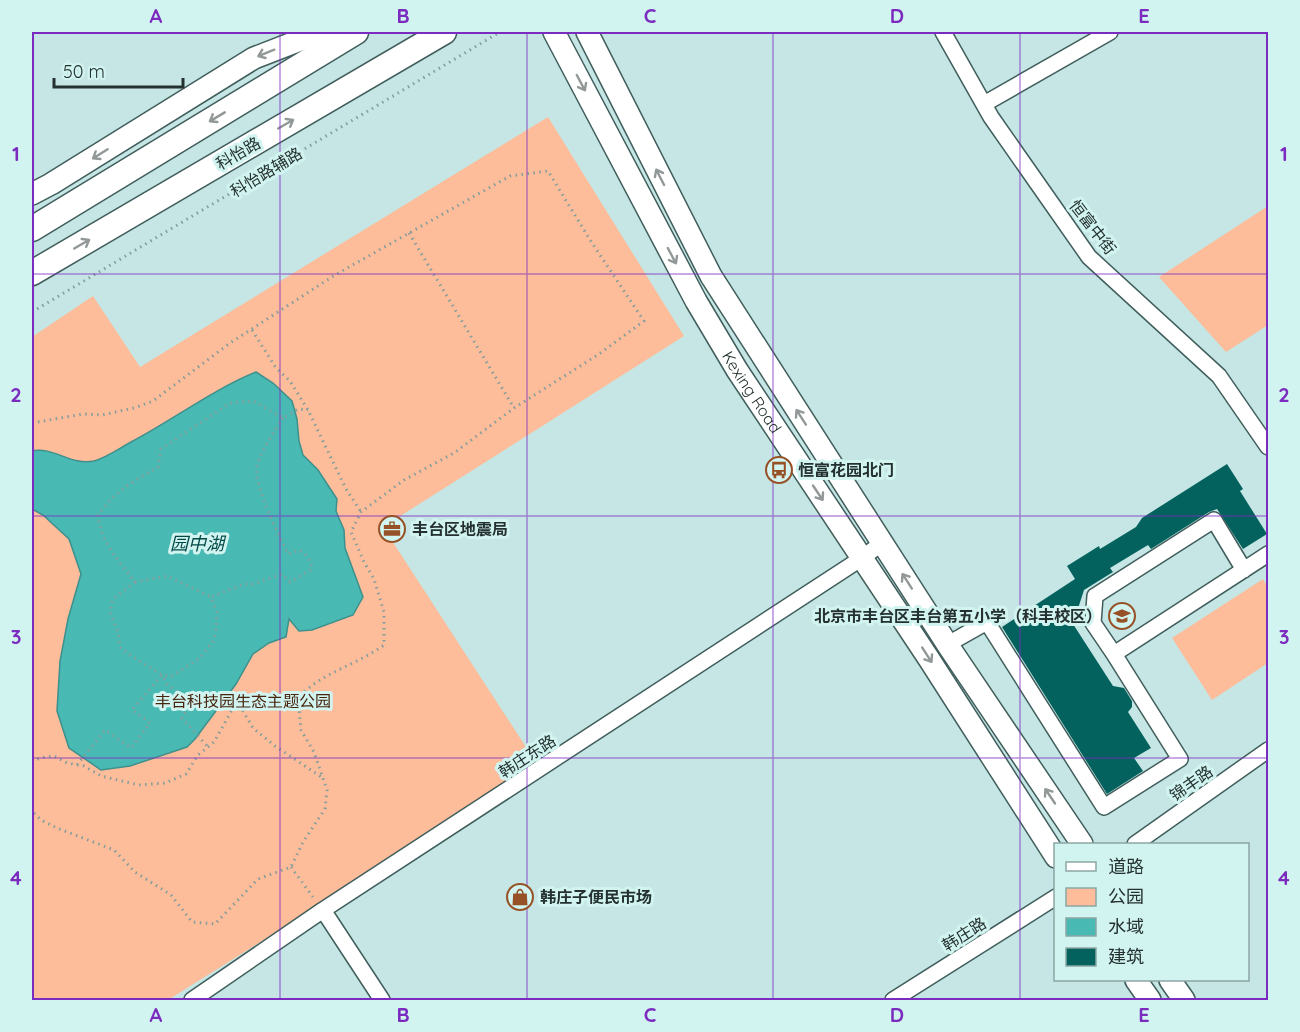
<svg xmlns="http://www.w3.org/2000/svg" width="1300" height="1032" viewBox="0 0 1300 1032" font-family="Quicksand,'Noto Sans SC',sans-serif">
<rect width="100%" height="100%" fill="#c5e6e4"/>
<!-- green -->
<path fill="#fdbd9a" d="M 548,117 L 684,336 L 383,527 L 539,767 L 168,1000 L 32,1000 L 32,337 L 93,296 L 140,367 Z
M 1268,206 L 1268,325 L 1226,352 L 1159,277 Z
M 1263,579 L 1268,588 L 1268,663 L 1212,700 L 1172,638 Z"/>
<!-- water -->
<path fill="#49b9b4" stroke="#3e908c" stroke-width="1.5" d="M 256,372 L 273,383 L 292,401 L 297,419 L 299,441 L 303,455 L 318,470 L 337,499 L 336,511 L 344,530 L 345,548 L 363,597 L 353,615 L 312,630 L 299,631 L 289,619 L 286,637 L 269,643 L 253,654 L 236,684 L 195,739 L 187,747 L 130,766 L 101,770 L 69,748 L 57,711 L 60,661 L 68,619 L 81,574 L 69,539 L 43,515 L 32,509 L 32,451 C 53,446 71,466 94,461 C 106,458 120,448 131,442 C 173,420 212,390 256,372 Z"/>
<!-- building -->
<path fill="#04625e" d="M 1227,464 L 1243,489 L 1240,491 L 1267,534 L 1243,549 L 1217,509 L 1209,512 L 1151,549 L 1148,545 L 1110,568 L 1113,572 L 1084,590 L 1073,624 L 1113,686 L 1124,688 L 1132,701 L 1132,707 L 1128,712 L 1151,748 L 1134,758 L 1143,771 L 1107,794 L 1002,627 L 1075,579 L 1067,566 L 1099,546 L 1100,549 L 1136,527 L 1142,518 Z"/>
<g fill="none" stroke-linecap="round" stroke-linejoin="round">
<defs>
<path id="street" d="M 943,32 L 991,117 L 1089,257 L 1219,376 L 1268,447
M 984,104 L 1110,32
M 948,644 L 987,622 L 1104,807 L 1180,759 L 1114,654 L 1268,554
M 1114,654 L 1093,623 L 1095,596 L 1214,520 L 1244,570
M 1135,844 L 1268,750
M 323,910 L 382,1000
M 192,1000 L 323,910 L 862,558 L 882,543
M 893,1000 L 1056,897"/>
<g id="secondary">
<path id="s1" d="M 554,32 L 696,301 L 737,370 L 929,659 L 1056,857"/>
<path d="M 587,32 L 711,276 L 949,647 L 1082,844"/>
<path d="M 32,194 L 51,184 L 254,58 L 321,32"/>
<path d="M 1136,980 L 1150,1000"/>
<path d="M 1170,980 L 1184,1000"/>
</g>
<path id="primary" d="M 32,229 L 356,32
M 32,273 L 444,32"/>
</defs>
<!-- street casing -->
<use href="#street" stroke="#405e5c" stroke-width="18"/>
<!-- secondary casing -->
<use href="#secondary" stroke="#405e5c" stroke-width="24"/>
<!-- primary casing -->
<use href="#primary" stroke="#405e5c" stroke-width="27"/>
<!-- path -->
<path stroke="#849d9b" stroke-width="3" stroke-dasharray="1.5 4.5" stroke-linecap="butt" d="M 409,233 L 514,408
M 32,312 L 500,32
M 252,330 L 276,368 L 290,381 L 308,410 L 346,489 L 361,512
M 283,418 C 274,433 261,449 257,467 C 253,484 280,537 288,554 L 299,550 C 307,554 311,561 312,569 L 290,582 L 282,574 L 253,584 L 244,584 L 211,597 L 217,612 L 216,632 L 213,641 L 200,658 L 172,676 L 162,675 L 130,655 L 120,647 L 118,632 L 110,612 L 113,599 L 135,582 C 119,561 101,543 98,516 C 113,492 134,481 158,467 L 161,449 L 230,403 L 253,401 L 283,418 L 298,409 L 308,410
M 32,423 L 83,414 L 102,415 L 134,408 L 153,401 L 230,343 L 335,275 L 510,176 L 548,171 L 592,243 L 644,321 L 599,354 L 514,408 L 454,453 L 404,480 L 361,512 L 351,532 L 364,562 L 374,579 L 384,612 L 384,645 C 355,666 322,672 298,698 L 301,730 L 314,752 L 327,790 L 325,809 L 303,842 L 291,867 L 258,879 L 215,924 L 192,922 L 171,895 L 135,872 L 114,850 L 57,828 L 41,820 L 32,811
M 135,582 L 167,576 L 211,597
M 32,762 L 40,758 L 54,756 L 67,763 L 84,766 L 101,776 L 139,785 L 165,783 L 186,774 L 198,755 L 214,742 L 237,701 L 253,728 L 275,746 L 323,778
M 77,765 L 105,730 L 131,748 L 150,723 L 132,710 L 162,675 L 167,684 L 191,703 L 182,718 L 208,747
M 291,867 L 313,897"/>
<!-- street -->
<use href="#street" stroke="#fff" stroke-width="15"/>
<!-- secondary -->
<use href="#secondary" stroke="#fff" stroke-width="21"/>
<!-- primary -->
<use href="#primary" stroke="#fff" stroke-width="24"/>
</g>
<!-- one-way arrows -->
<defs><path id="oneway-shaft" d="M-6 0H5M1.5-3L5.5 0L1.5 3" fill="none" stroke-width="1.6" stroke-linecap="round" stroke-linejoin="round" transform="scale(1.5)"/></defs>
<g stroke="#929898">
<use href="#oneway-shaft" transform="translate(266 53) rotate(158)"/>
<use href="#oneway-shaft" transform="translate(581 83) rotate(62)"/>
<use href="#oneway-shaft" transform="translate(217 117) rotate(149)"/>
<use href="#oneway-shaft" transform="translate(286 124) rotate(-30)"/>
<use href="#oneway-shaft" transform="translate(100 154) rotate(148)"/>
<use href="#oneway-shaft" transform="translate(660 177) rotate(-117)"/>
<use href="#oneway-shaft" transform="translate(82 244) rotate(-30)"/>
<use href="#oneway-shaft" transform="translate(672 256) rotate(62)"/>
<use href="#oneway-shaft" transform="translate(801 417) rotate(-123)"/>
<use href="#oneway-shaft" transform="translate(818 493) rotate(56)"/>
<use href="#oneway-shaft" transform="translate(907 581) rotate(-123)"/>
<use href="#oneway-shaft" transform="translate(927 655) rotate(57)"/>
<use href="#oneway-shaft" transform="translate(1050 796) rotate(-124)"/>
</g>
<!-- grid -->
<path fill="none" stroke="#7b2cbf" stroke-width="1.5" stroke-opacity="0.55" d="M 280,32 L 280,1000M 527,32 L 527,1000M 773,32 L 773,1000M 1020,32 L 1020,1000M 32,274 L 1268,274M 32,516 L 1268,516M 32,758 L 1268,758"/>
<!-- icons -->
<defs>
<symbol id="bus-ring" viewBox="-11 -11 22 22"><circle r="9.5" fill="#d2f4f1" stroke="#975127" stroke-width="1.5"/><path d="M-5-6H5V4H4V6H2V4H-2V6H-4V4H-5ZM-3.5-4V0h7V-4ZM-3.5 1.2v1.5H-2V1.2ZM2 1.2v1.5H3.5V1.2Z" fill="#975127"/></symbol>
<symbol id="office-ring" viewBox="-11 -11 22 22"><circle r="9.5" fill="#d2f4f1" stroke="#975127" stroke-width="1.5"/><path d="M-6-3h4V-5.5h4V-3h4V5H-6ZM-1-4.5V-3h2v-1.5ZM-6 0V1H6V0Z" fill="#975127"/></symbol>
<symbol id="school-ring" viewBox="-11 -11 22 22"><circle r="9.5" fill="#d2f4f1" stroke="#975127" stroke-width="1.5"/><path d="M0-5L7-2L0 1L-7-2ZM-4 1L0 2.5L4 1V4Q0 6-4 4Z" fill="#975127"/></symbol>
<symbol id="shop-ring" viewBox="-11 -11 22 22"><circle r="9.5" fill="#d2f4f1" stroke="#975127" stroke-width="1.5"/><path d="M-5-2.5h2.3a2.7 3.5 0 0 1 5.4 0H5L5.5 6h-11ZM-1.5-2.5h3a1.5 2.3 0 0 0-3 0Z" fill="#975127"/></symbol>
</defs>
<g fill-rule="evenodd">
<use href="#bus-ring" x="764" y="455" width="30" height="30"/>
<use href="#office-ring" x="377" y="514" width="30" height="30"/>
<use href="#school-ring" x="1107" y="601" width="30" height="30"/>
<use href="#shop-ring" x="505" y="882" width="30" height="30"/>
</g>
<g text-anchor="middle" stroke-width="6" stroke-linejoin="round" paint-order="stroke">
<!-- street labels -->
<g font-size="16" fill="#243130" stroke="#d2f4f1">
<text transform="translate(238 153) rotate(-30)" y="6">科怡路</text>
<text transform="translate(266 172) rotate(-31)" y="6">科怡路辅路</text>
<text transform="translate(1093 227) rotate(52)" y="6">恒富中街</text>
<text dy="6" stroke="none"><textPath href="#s1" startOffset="411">Kexing Road</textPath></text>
<text transform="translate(527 756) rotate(-33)" y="6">韩庄东路</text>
<text transform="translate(1191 783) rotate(-35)" y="6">锦丰路</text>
<text transform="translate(964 934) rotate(-32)" y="6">韩庄路</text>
</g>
<!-- poi labels -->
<g font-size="16" font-weight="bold" fill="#243130" stroke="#d2f4f1" text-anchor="start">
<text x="798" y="476">恒富花园北门</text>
<text x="412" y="535">丰台区地震局</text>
<text x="1102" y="622" text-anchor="end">北京市丰台区丰台第五小学（科丰校区）</text>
<text x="540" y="903">韩庄子便民市场</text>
</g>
<!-- park labels -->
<g font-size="16" fill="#48250f" stroke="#d2f4f1">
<text x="243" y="707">丰台科技园生态主题公园</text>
</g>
<!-- water labels -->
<g font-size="18" font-style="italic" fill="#034a47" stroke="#d2f4f1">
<text x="197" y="550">园中湖</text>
</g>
</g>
<!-- border -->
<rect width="1300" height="1032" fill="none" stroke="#d2f4f1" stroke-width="66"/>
<!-- legend -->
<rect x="1054" y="843" width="195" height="138" fill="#d2f4f1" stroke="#8ca6a4" stroke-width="1.5"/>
<rect x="1066" y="862" width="30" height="9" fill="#ffffff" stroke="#8ca6a4" stroke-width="1.5"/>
<text x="1108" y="873" font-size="18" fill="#243130">道路</text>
<rect x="1066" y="888" width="30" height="18" fill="#fdbd9a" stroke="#8ca6a4" stroke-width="1.5"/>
<text x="1108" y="903" font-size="18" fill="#243130">公园</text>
<rect x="1066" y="918" width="30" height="18" fill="#49b9b4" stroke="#8ca6a4" stroke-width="1.5"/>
<text x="1108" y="933" font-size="18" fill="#243130">水域</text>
<rect x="1066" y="948" width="30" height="18" fill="#04625e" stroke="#8ca6a4" stroke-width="1.5"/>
<text x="1108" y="963" font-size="18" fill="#243130">建筑</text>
<!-- scale -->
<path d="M54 78v9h129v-9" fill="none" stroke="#243130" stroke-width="3"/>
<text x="63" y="78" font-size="18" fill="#243130" stroke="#d2f4f1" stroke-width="4.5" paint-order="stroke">50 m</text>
<rect x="33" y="33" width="1234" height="966" fill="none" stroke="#7b2cbf" stroke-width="2"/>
<g font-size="20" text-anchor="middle" font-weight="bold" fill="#7b2cbf">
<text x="156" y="23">A</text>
<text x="403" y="23">B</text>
<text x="650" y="23">C</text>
<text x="897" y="23">D</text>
<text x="1144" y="23">E</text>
<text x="16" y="161">1</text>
<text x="1284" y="161">1</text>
<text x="16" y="402">2</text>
<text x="1284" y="402">2</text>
<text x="16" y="644">3</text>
<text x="1284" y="644">3</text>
<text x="16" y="885">4</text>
<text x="1284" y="885">4</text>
<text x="156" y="1022">A</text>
<text x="403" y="1022">B</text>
<text x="650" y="1022">C</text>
<text x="897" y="1022">D</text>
<text x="1144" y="1022">E</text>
</g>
</svg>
